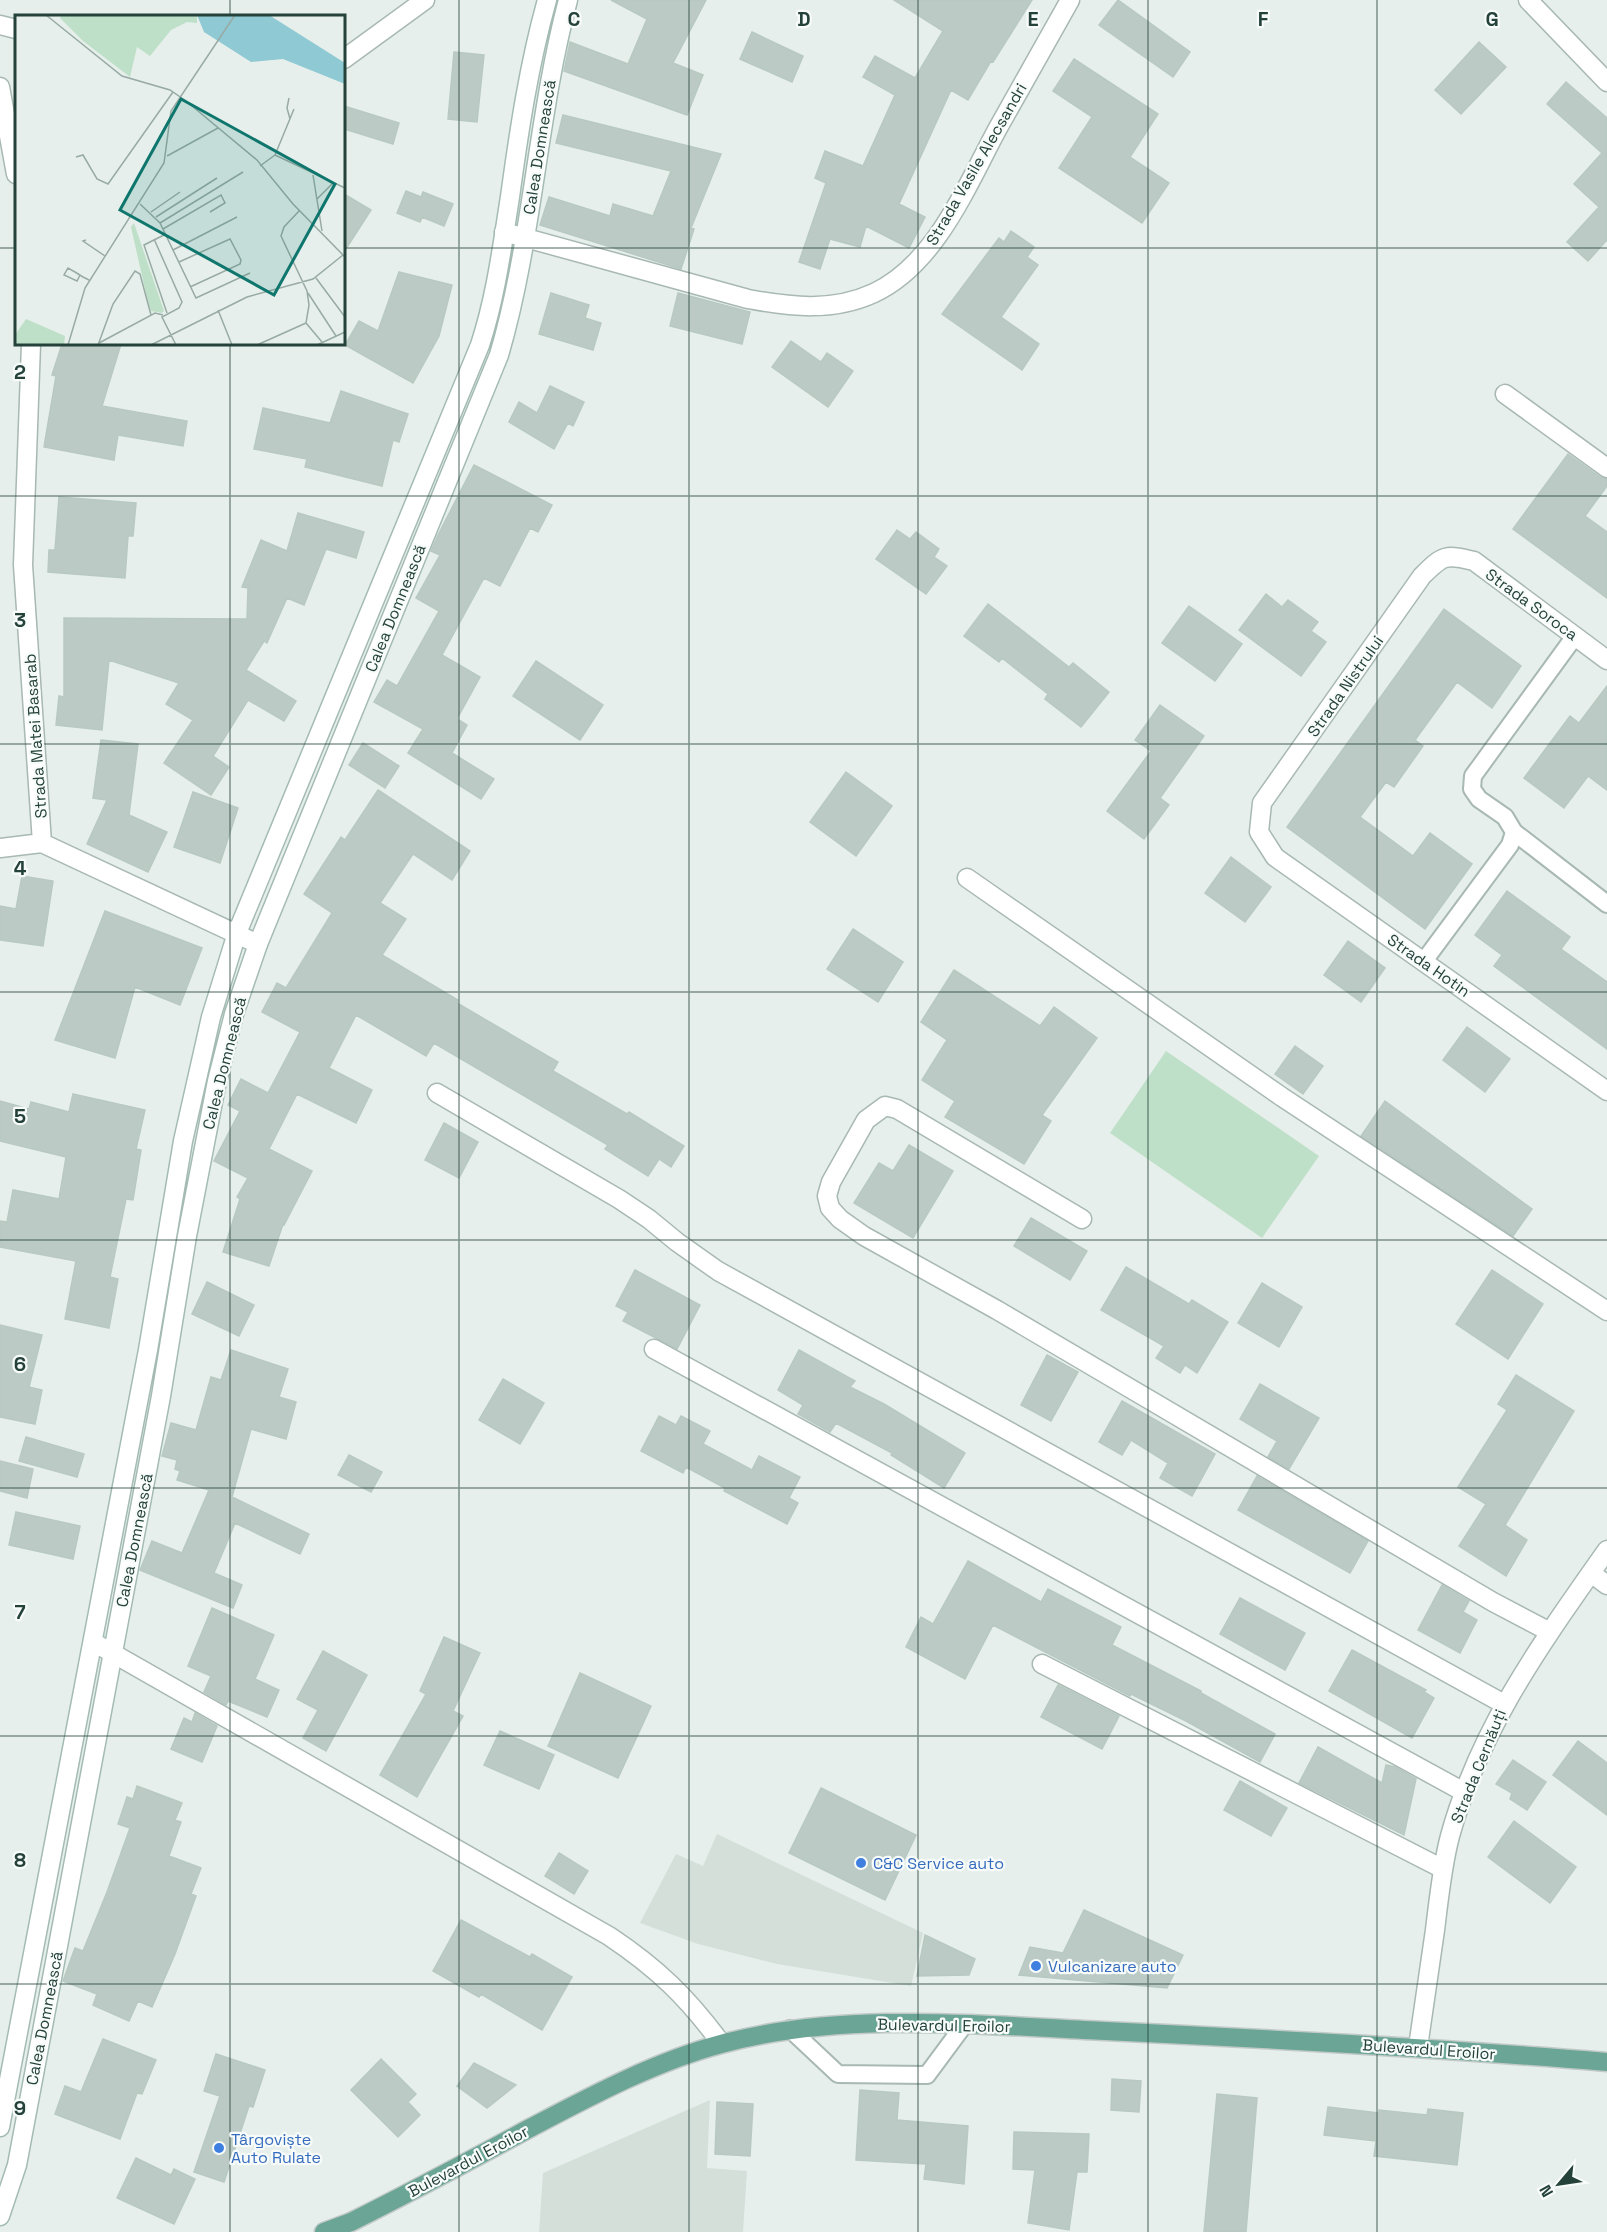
<svg xmlns="http://www.w3.org/2000/svg" width="1607" height="2232" viewBox="0 0 1607 2232" font-family="'Space Grotesk',sans-serif">
<rect width="100%" height="100%" fill="#e6efeb"/>
<!-- built -->
<path fill="#d4dfda" d="M 717,1834 L 923,1933 L 911,1986 L 777,1964 L 698,1944 L 640,1923 L 676,1854 L 703,1866 Z
M 710,2100 L 707,2168 L 747,2171 L 743,2232 L 539,2232 L 543,2173 Z"/>
<!-- green -->
<path fill="#bfe0c8" d="M 1166,1051 L 1319,1156 L 1262,1238 L 1110,1133 Z"/>
<!-- building -->
<path fill="#bbcac4" stroke="#b8c9c2" stroke-width="1.5" d="M 611,0 L 706,0 L 673,63 L 703,75 L 687,115 L 564,71 L 570,42 L 628,64 L 647,19 Z
M 894,0 L 1032,0 L 993,62 L 991,61 L 968,100 L 951,90 L 899,204 L 925,217 L 909,248 L 866,226 L 860,247 L 830,239 L 820,269 L 799,262 L 826,183 L 815,178 L 825,151 L 863,166 L 895,95 L 863,77 L 875,56 L 915,78 L 943,31 Z
M 1118,0 L 1190,52 L 1173,77 L 1099,25 Z
M 752,32 L 803,56 L 792,82 L 740,59 Z
M 1479,42 L 1506,67 L 1461,114 L 1435,90 Z
M 454,52 L 484,55 L 477,122 L 448,119 Z
M 1074,59 L 1158,114 L 1130,157 L 1169,183 L 1142,223 L 1059,168 L 1092,117 L 1053,91 Z
M 1566,82 L 1607,118 L 1607,240 L 1588,261 L 1567,242 L 1599,207 L 1574,184 L 1602,153 L 1547,104 Z
M 344,106 L 399,123 L 393,144 L 344,129 Z
M 563,115 L 721,154 L 691,228 L 694,229 L 681,269 L 540,225 L 549,197 L 610,216 L 613,204 L 653,216 L 671,171 L 556,143 Z
M 406,191 L 421,197 L 423,192 L 453,204 L 444,226 L 422,217 L 420,222 L 397,213 Z
M 344,194 L 371,210 L 344,252 Z
M 1011,231 L 1034,247 L 1027,257 L 1038,265 L 1001,317 L 1039,344 L 1022,370 L 942,314 L 999,238 L 1004,242 Z
M 399,272 L 452,285 L 439,336 L 413,383 L 345,345 L 359,321 L 378,331 Z
M 551,293 L 589,305 L 585,318 L 601,323 L 593,350 L 539,334 Z
M 678,293 L 750,312 L 742,344 L 670,326 Z
M 791,341 L 821,362 L 827,353 L 853,371 L 828,407 L 772,367 Z
M 62,344 L 121,344 L 102,406 L 187,421 L 183,446 L 118,435 L 114,460 L 44,447 L 56,376 L 52,375 Z
M 550,386 L 584,402 L 573,426 L 568,423 L 554,449 L 509,422 L 519,402 L 537,413 Z
M 341,391 L 408,414 L 399,442 L 393,440 L 382,486 L 305,467 L 307,459 L 254,449 L 263,408 L 330,423 Z
M 1568,454 L 1600,477 L 1607,479 L 1607,486 L 1585,516 L 1607,532 L 1607,598 L 1513,529 Z
M 474,465 L 552,505 L 538,532 L 530,528 L 500,586 L 484,578 L 442,655 L 480,677 L 457,719 L 467,725 L 452,753 L 494,779 L 481,799 L 408,753 L 423,729 L 374,702 L 387,680 L 397,686 L 439,611 L 416,598 L 440,555 L 431,551 L 438,535 Z
M 59,497 L 136,503 L 133,536 L 128,536 L 125,578 L 48,572 L 49,550 L 55,550 Z
M 298,513 L 364,532 L 356,558 L 326,549 L 304,605 L 287,598 L 267,643 L 264,641 L 246,670 L 296,701 L 284,721 L 248,700 L 213,756 L 229,767 L 211,795 L 164,763 L 193,720 L 166,704 L 179,683 L 109,660 L 102,730 L 56,725 L 59,696 L 64,697 L 64,618 L 247,619 L 248,588 L 242,587 L 261,540 L 287,551 Z
M 897,530 L 910,539 L 916,532 L 939,549 L 934,557 L 947,566 L 926,594 L 876,559 Z
M 1266,594 L 1282,607 L 1288,600 L 1318,622 L 1311,631 L 1326,642 L 1301,676 L 1239,630 Z
M 988,604 L 1069,667 L 1073,663 L 1109,692 L 1081,727 L 1045,699 L 1048,694 L 1002,658 L 999,662 L 964,636 Z
M 1189,606 L 1242,644 L 1215,681 L 1162,643 Z
M 1444,609 L 1521,666 L 1492,708 L 1457,682 L 1415,740 L 1423,746 L 1394,787 L 1386,782 L 1360,817 L 1413,856 L 1430,833 L 1472,864 L 1425,929 L 1287,827 Z
M 536,661 L 603,705 L 580,740 L 513,696 Z
M 1607,686 L 1607,790 L 1588,776 L 1564,808 L 1524,778 L 1570,716 L 1579,723 Z
M 1160,705 L 1204,736 L 1160,798 L 1169,805 L 1144,839 L 1107,811 L 1151,751 L 1135,740 Z
M 101,740 L 138,744 L 129,815 L 167,832 L 148,872 L 87,844 L 107,800 L 93,798 Z
M 363,743 L 399,766 L 385,788 L 349,765 Z
M 846,772 L 892,806 L 856,856 L 810,822 Z
M 378,790 L 470,851 L 452,880 L 413,854 L 380,903 L 406,919 L 382,955 L 458,1000 L 457,1003 L 558,1062 L 553,1071 L 627,1114 L 629,1112 L 684,1146 L 671,1167 L 659,1159 L 648,1176 L 605,1149 L 608,1145 L 434,1043 L 426,1056 L 356,1015 L 329,1068 L 372,1090 L 356,1123 L 297,1094 L 269,1149 L 312,1171 L 284,1225 L 283,1224 L 269,1266 L 223,1252 L 240,1199 L 237,1197 L 248,1178 L 214,1161 L 240,1111 L 228,1105 L 241,1079 L 268,1093 L 300,1032 L 262,1012 L 277,983 L 286,988 L 332,913 L 304,894 L 341,837 L 345,840 Z
M 193,792 L 238,808 L 220,863 L 174,847 Z
M 1231,857 L 1271,887 L 1245,922 L 1205,893 Z
M 22,876 L 53,881 L 43,946 L 0,940 L 0,906 L 16,909 Z
M 1507,891 L 1570,937 L 1561,949 L 1607,982 L 1607,1049 L 1494,966 L 1502,955 L 1475,935 Z
M 105,911 L 202,948 L 180,1005 L 135,987 L 115,1058 L 55,1040 Z
M 853,929 L 903,962 L 878,1002 L 827,969 Z
M 1348,941 L 1385,968 L 1361,1002 L 1324,975 Z
M 954,970 L 1040,1026 L 1054,1007 L 1097,1038 L 1042,1115 L 1051,1121 L 1024,1164 L 945,1117 L 955,1101 L 922,1080 L 947,1040 L 921,1022 Z
M 1467,1027 L 1510,1059 L 1485,1092 L 1443,1060 Z
M 1295,1046 L 1323,1066 L 1303,1094 L 1275,1074 Z
M 73,1094 L 145,1110 L 136,1149 L 141,1150 L 133,1200 L 126,1199 L 110,1277 L 118,1279 L 109,1328 L 65,1319 L 76,1261 L 0,1247 L 0,1221 L 7,1222 L 13,1190 L 59,1199 L 66,1157 L 0,1141 L 0,1101 L 29,1109 L 31,1102 L 69,1112 Z
M 1385,1101 L 1532,1209 L 1513,1236 L 1361,1136 Z
M 444,1123 L 478,1142 L 459,1178 L 425,1160 Z
M 909,1145 L 953,1171 L 913,1238 L 854,1203 L 879,1163 L 893,1171 Z
M 1031,1218 L 1087,1251 L 1070,1280 L 1014,1246 Z
M 1126,1267 L 1189,1304 L 1192,1300 L 1228,1322 L 1197,1373 L 1185,1365 L 1180,1373 L 1156,1358 L 1164,1346 L 1101,1310 Z
M 635,1270 L 700,1305 L 677,1349 L 623,1321 L 628,1312 L 616,1306 Z
M 1492,1270 L 1543,1304 L 1508,1359 L 1456,1324 Z
M 207,1282 L 254,1305 L 239,1336 L 192,1314 Z
M 1262,1283 L 1302,1307 L 1279,1347 L 1238,1323 Z
M 0,1325 L 42,1335 L 29,1387 L 42,1390 L 35,1424 L 0,1417 Z
M 231,1350 L 288,1369 L 279,1397 L 296,1402 L 286,1439 L 251,1429 L 232,1497 L 309,1534 L 300,1554 L 235,1523 L 214,1573 L 242,1585 L 233,1608 L 140,1570 L 152,1541 L 182,1553 L 209,1490 L 177,1480 L 180,1471 L 175,1469 L 177,1460 L 162,1456 L 171,1423 L 196,1430 L 211,1377 L 221,1380 Z
M 799,1350 L 855,1381 L 850,1387 L 884,1404 L 965,1453 L 944,1488 L 891,1455 L 892,1453 L 836,1423 L 830,1432 L 798,1414 L 803,1405 L 778,1390 Z
M 1047,1355 L 1078,1372 L 1051,1421 L 1021,1405 Z
M 1516,1375 L 1574,1411 L 1505,1525 L 1527,1540 L 1506,1576 L 1459,1546 L 1486,1504 L 1458,1487 L 1507,1410 L 1498,1404 Z
M 503,1379 L 544,1403 L 520,1444 L 479,1420 Z
M 1260,1384 L 1319,1418 L 1289,1469 L 1268,1457 L 1277,1441 L 1240,1419 Z
M 1122,1401 L 1215,1454 L 1192,1496 L 1160,1478 L 1168,1463 L 1131,1440 L 1122,1455 L 1099,1442 Z
M 659,1416 L 676,1425 L 681,1416 L 710,1431 L 703,1444 L 752,1470 L 759,1456 L 800,1477 L 789,1498 L 798,1503 L 787,1524 L 724,1491 L 725,1488 L 686,1467 L 683,1473 L 641,1451 Z
M 26,1437 L 84,1454 L 77,1477 L 19,1461 Z
M 349,1455 L 382,1472 L 371,1492 L 338,1475 Z
M 0,1461 L 33,1469 L 27,1498 L 0,1491 Z
M 1257,1476 L 1368,1541 L 1350,1573 L 1238,1510 Z
M 16,1512 L 80,1526 L 73,1559 L 9,1545 Z
M 968,1561 L 1041,1602 L 1048,1589 L 1121,1627 L 1112,1645 L 1201,1691 L 1201,1693 L 1275,1734 L 1260,1762 L 1186,1721 L 1131,1694 L 1130,1696 L 993,1625 L 965,1679 L 906,1647 L 921,1617 L 933,1624 Z
M 1442,1585 L 1469,1601 L 1463,1612 L 1477,1620 L 1460,1653 L 1418,1630 Z
M 1240,1598 L 1305,1633 L 1285,1670 L 1220,1634 Z
M 212,1608 L 274,1635 L 255,1679 L 279,1690 L 267,1717 L 228,1701 L 226,1705 L 204,1692 L 211,1676 L 188,1666 Z
M 444,1637 L 480,1653 L 453,1711 L 463,1716 L 417,1797 L 380,1775 L 426,1694 L 420,1691 Z
M 1352,1650 L 1426,1690 L 1424,1692 L 1434,1698 L 1412,1738 L 1329,1691 Z
M 323,1651 L 367,1675 L 326,1751 L 303,1738 L 318,1710 L 297,1699 Z
M 580,1673 L 651,1706 L 618,1778 L 548,1746 Z
M 1058,1685 L 1119,1716 L 1102,1749 L 1041,1717 Z
M 195,1713 L 217,1726 L 202,1762 L 171,1749 L 184,1718 L 192,1722 Z
M 500,1731 L 554,1755 L 539,1789 L 484,1765 Z
M 1578,1741 L 1607,1763 L 1607,1815 L 1553,1775 Z
M 1318,1747 L 1382,1783 L 1386,1765 L 1395,1767 L 1416,1779 L 1404,1835 L 1299,1783 Z
M 1513,1760 L 1546,1782 L 1527,1810 L 1510,1799 L 1512,1793 L 1496,1784 Z
M 1240,1781 L 1287,1808 L 1271,1836 L 1224,1810 Z
M 137,1786 L 182,1803 L 175,1820 L 181,1822 L 169,1856 L 201,1868 L 191,1894 L 196,1896 L 175,1954 L 152,2007 L 138,2001 L 129,2021 L 93,2005 L 97,1994 L 63,1981 L 75,1948 L 83,1951 L 107,1892 L 130,1828 L 118,1824 L 127,1797 L 133,1799 Z
M 821,1788 L 916,1835 L 885,1900 L 789,1853 Z
M 1514,1821 L 1576,1867 L 1550,1903 L 1488,1857 Z
M 559,1853 L 588,1871 L 574,1894 L 545,1876 Z
M 1084,1910 L 1183,1955 L 1167,1988 L 1019,1975 L 1030,1947 L 1063,1953 Z
M 461,1920 L 530,1957 L 532,1954 L 572,1977 L 542,2030 L 481,1994 L 479,1997 L 433,1971 Z
M 925,1935 L 975,1959 L 969,1975 L 917,1976 Z
M 103,2039 L 156,2060 L 142,2094 L 137,2093 L 120,2139 L 55,2114 L 65,2086 L 81,2092 Z
M 216,2054 L 265,2070 L 253,2107 L 249,2106 L 224,2182 L 194,2172 L 220,2096 L 204,2091 Z
M 381,2059 L 416,2094 L 408,2102 L 420,2115 L 398,2137 L 351,2090 Z
M 474,2063 L 516,2085 L 487,2108 L 457,2086 Z
M 1112,2079 L 1141,2081 L 1139,2112 L 1111,2110 Z
M 860,2090 L 899,2093 L 897,2120 L 968,2126 L 964,2184 L 924,2179 L 926,2164 L 856,2160 Z
M 1217,2094 L 1257,2098 L 1246,2232 L 1204,2232 Z
M 717,2102 L 753,2104 L 750,2156 L 715,2154 Z
M 1328,2107 L 1379,2113 L 1379,2110 L 1427,2115 L 1428,2109 L 1463,2113 L 1457,2165 L 1374,2156 L 1376,2141 L 1324,2135 Z
M 1014,2132 L 1089,2134 L 1087,2172 L 1077,2172 L 1069,2230 L 1028,2223 L 1035,2170 L 1013,2169 Z
M 136,2158 L 171,2175 L 174,2169 L 195,2179 L 174,2224 L 117,2198 Z"/>
<g fill="none" stroke-linecap="round" stroke-linejoin="round">
<defs>
<path id="service" d="M 1514,832 L 1607,904
M 1424,961 L 1510,845 L 1514,832 L 1505,817 L 1479,799 L 1472,789 L 1473,776 L 1575,636
M 790,2029 L 838,2074 L 927,2075 L 964,2025"/>
<path id="minor" d="M 1528,0 L 1607,82
M 0,25 L 16,29
M 344,59 L 425,0
M 0,87 L 16,174
M 504,232 L 748,299 C 791,307 833,312 874,293 C 936,264 967,185 998,128 C 1022,85 1046,43 1070,0
M 31,344 L 23,565 L 42,843
M 1505,394 L 1607,468
M 1607,660 L 1474,561 C 1445,554 1443,555 1422,576 L 1262,803 L 1259,832 L 1275,857 L 1607,1091
M 42,843 L 258,944
M 0,848 L 42,843
M 967,878 L 1282,1097 L 1607,1311
M 437,1093 L 619,1199 L 649,1219 L 677,1242 L 718,1271 L 1504,1704
M 1082,1219 L 897,1109 L 885,1106 L 866,1120 L 831,1182 L 827,1196 L 830,1208 L 840,1219 L 864,1236 L 997,1310 L 1493,1602 L 1550,1632
M 654,1349 L 1464,1792
M 1591,1573 L 1607,1585
M 1042,1664 L 1443,1869
M 1418,2047 C 1424,2008 1429,1969 1435,1930 C 1439,1898 1442,1866 1450,1836 C 1480,1727 1543,1641 1607,1550"/>
<path id="tertiary" d="M 93,1642 L 609,1936 C 657,1968 687,1997 721,2043"/>
<path id="secondary" d="M 0,2127 L 148,1350 L 183,1141 L 211,1017 L 237,933 L 480,345 C 496,296 502,247 510,197 C 519,131 529,64 547,0
M 0,2216 L 17,2165 L 161,1396 L 187,1236 L 217,1081 L 234,1014 L 258,944 L 499,355 C 533,239 537,117 568,0"/>
<path id="primary" d="M 324,2232 L 351,2222 C 411,2192 471,2160 530,2128 C 591,2096 654,2062 721,2044 C 842,2011 981,2025 1105,2031 C 1272,2039 1440,2048 1607,2062"/>
</defs>
<!-- service casing -->
<use href="#service" stroke="#a8b8b2" stroke-width="20"/>
<!-- minor casing -->
<use href="#minor" stroke="#a8b8b2" stroke-width="21"/>
<!-- tertiary casing -->
<use href="#tertiary" stroke="#a8b8b2" stroke-width="21"/>
<!-- secondary casing -->
<use href="#secondary" stroke="#a4bbb3" stroke-width="21"/>
<!-- primary casing -->
<use href="#primary" stroke="#c2cac8" stroke-width="21"/>
<!-- service -->
<use href="#service" stroke="#fff" stroke-width="16"/>
<!-- minor -->
<use href="#minor" stroke="#fff" stroke-width="18"/>
<!-- tertiary -->
<use href="#tertiary" stroke="#fff" stroke-width="18"/>
<!-- secondary -->
<use href="#secondary" stroke="#fff" stroke-width="18"/>
<!-- primary -->
<use href="#primary" stroke="#6aa596" stroke-width="18"/>
</g>
<!-- grid -->
<path fill="none" stroke="#24423a" stroke-width="1.5" stroke-opacity="0.55" d="M 230,0 L 230,16M 459,0 L 459,2232M 689,0 L 689,2232M 918,0 L 918,2232M 1148,0 L 1148,2232M 1377,0 L 1377,2232M 0,248 L 16,248M 344,248 L 1607,248M 230,344 L 230,2232M 0,496 L 1607,496M 0,744 L 1607,744M 0,992 L 1607,992M 0,1240 L 1607,1240M 0,1488 L 1607,1488M 0,1736 L 1607,1736M 0,1984 L 1607,1984"/>
<!-- markers -->
<g fill="#3f7fe0" stroke="#f7fbf9" stroke-width="2">
<circle cx="861" cy="1863" r="6"/>
<circle cx="1036" cy="1966" r="6"/>
<circle cx="219" cy="2148" r="6"/>
</g>
<g text-anchor="middle" stroke-width="4.5" stroke-linejoin="round" paint-order="stroke">
<!-- street labels -->
<g font-size="16" fill="#24423a" stroke="#f7fbf9">
<text transform="translate(539 147) rotate(-81)" y="6">Calea Domnească</text>
<text transform="translate(976 164) rotate(-60)" y="6">Strada Vasile Alecsandri</text>
<text transform="translate(1532 604) rotate(36)" y="6">Strada Soroca</text>
<text transform="translate(395 608) rotate(-68)" y="6">Calea Domnească</text>
<text transform="translate(1345 686) rotate(-55)" y="6">Strada Nistrului</text>
<text transform="translate(35 736) rotate(-94)" y="6">Strada Matei Basarab</text>
<text transform="translate(1429 965) rotate(35)" y="6">Strada Hotin</text>
<text transform="translate(224 1063) rotate(-76)" y="6">Calea Domnească</text>
<text transform="translate(134 1540) rotate(-79)" y="6">Calea Domnească</text>
<text transform="translate(1478 1766) rotate(-68)" y="6">Strada Cernăuți</text>
<text transform="translate(44 2018) rotate(-79)" y="6">Calea Domnească</text>
<text transform="translate(944 2025) rotate(1)" y="6">Bulevardul Eroilor</text>
<text transform="translate(1429 2049) rotate(4)" y="6">Bulevardul Eroilor</text>
<text transform="translate(468 2161) rotate(-28)" y="6">Bulevardul Eroilor</text>
</g>
<!-- shop labels -->
<g font-size="16" fill="#366cbe" stroke="#f7fbf9" text-anchor="start">
<text x="873" y="1869">C&amp;C Service auto</text>
<text x="1048" y="1972">Vulcanizare auto</text>
<text x="231" y="2145">Târgoviște<tspan x="231" dy="18">Auto Rulate</tspan></text>
</g>
</g>
<!-- overview -->
<g transform="translate(15 15)">
<rect width="330" height="330" fill="#e6efeb"/>
<path d="M 47,0 L 182,0 L 182,8 L 172,7 L 156,15 L 135,41 L 122,32 L 115,62 L 68,26 L 45,3 ZM 119,208 L 149,296 L 147,298 L 136,296 L 132,283 L 116,212 ZM 11,304 L 50,321 L 49,330 L 0,330 L 0,320 Z" fill="#bfe0c8"/>
<path d="M 182,0 L 254,0 L 330,48 L 330,69 L 268,44 L 236,47 L 189,17 Z" fill="#8ec9d4"/>
<path fill="none" stroke="#98aaa4" stroke-width="1.5" d="M 31,0 L 107,61 L 155,75 L 171,86 L 242,145 L 278,189 L 330,242M 274,83 L 272,93 L 275,104M 260,140 L 330,173M 260,140 L 279,94M 152,141 L 203,113M 61,142 L 68,140 L 82,164 L 93,169 L 158,77M 245,151 L 260,140M 298,160 L 307,216M 302,184 L 319,167M 125,189 L 145,208 L 181,283 L 235,258M 285,195 L 269,212 L 266,221 L 292,276 L 294,290 L 291,308 L 307,327M 136,197 L 165,177M 141,202 L 202,163M 145,208 L 228,157M 148,214 L 206,180 L 210,188 L 195,197M 151,219 L 129,230 L 152,298M 139,224 L 167,287 L 164,293 L 147,302 L 161,330M 71,225 L 68,226 L 90,241M 158,235 L 222,202M 164,247 L 215,224 L 226,245 L 225,249 L 175,272M 65,260 L 62,266 L 49,260 L 53,253 L 60,257 L 68,262 L 74,265M 301,263 L 330,302M 293,278 L 321,321M 203,295 L 217,330M 84,328 L 140,298 L 148,300M 53,330 L 70,273 L 149,148 L 156,96 L 220,0M 83,330 L 98,289 L 120,256 L 125,259 L 136,300M 136,330 L 232,282 L 298,264 L 328,240M 242,330 L 291,308M 302,330 L 330,317"/>
<path fill="#0f766e" fill-opacity="0.15" stroke="#0f766e" stroke-width="3" d="M 166,84 L 320,169 L 259,280 L 105,195 Z"/>
<rect width="330" height="330" fill="none" stroke="#24423a" stroke-width="3"/>
</g>
<g font-size="20" text-anchor="middle" font-weight="bold" fill="#24423a" stroke="#f7fbf9" stroke-width="4.5" stroke-linejoin="round" paint-order="stroke">
<text x="574" y="26">C</text>
<text x="804" y="26">D</text>
<text x="1033" y="26">E</text>
<text x="1263" y="26">F</text>
<text x="1492" y="26">G</text>
<text x="20" y="379">2</text>
<text x="20" y="627">3</text>
<text x="20" y="875">4</text>
<text x="20" y="1123">5</text>
<text x="20" y="1371">6</text>
<text x="20" y="1619">7</text>
<text x="20" y="1867">8</text>
<text x="20" y="2115">9</text>
</g>
<!-- north arrow -->
<g transform="translate(1559 2184) rotate(241)" stroke="#f7fbf9" stroke-width="4.5" paint-order="stroke">
<path d="M0-4.5L10 22L0 15L-10 22Z" fill="#24423a"/>
<text y="-9" font-size="16" font-weight="bold" text-anchor="middle" fill="#24423a">N</text>
</g>
</svg>
